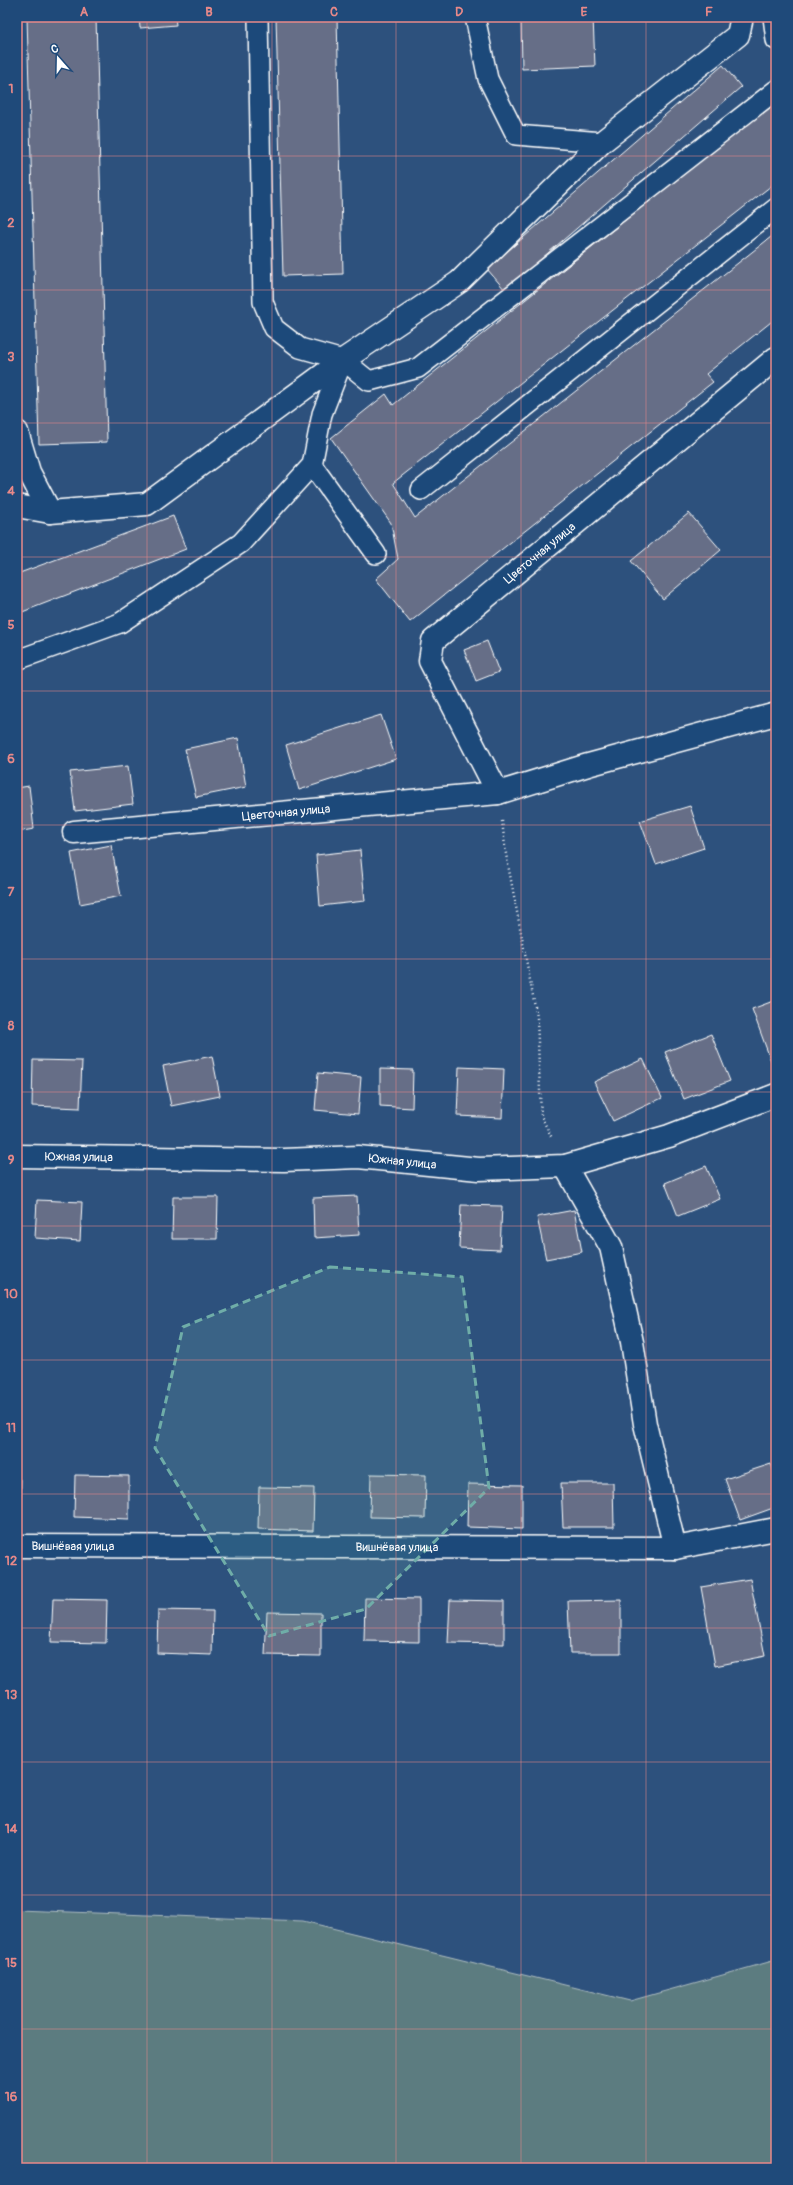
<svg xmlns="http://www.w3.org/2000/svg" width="793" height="2185" viewBox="0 0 793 2185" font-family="Pangolin,sans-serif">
<rect width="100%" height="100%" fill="#2d517d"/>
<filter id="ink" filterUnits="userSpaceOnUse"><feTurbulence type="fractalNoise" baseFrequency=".025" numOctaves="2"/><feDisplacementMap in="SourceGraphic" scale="8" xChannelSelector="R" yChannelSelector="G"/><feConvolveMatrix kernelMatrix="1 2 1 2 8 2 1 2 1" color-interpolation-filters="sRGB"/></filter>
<g filter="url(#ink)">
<!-- green -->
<path fill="#5c7b80" stroke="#aebdc0" d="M 17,1910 L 303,1921 L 630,2001 L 776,1960 L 776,2168 L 17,2168 Z"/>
<!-- building -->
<path fill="#666e87" stroke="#fff" d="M 27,17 L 96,17 L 107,442 L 39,444 Z
M 139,17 L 175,17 L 176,25 L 140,28 Z
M 276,17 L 337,17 L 343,274 L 283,276 Z
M 521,17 L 593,17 L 595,66 L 522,69 Z
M 723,65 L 741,87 L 505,290 L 487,269 Z
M 770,105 L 776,112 L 776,182 L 393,483 L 415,518 L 776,233 L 776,318 L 706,374 L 713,382 L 410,622 L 376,579 L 398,559 L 391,523 L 331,438 L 386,394 L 393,405 Z
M 776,441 L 776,449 L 772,444 Z
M 689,513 L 721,550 L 663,599 L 631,561 Z
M 173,516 L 186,549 L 17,614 L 17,574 Z
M 487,641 L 499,672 L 476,681 L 464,650 Z
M 381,715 L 396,759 L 299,790 L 286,745 Z
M 238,738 L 246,787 L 196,797 L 185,749 Z
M 128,766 L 133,804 L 75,811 L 70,772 Z
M 29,786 L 34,829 L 17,832 L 17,788 Z
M 690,806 L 704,848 L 656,864 L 640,821 Z
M 111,845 L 121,896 L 80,904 L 71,853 Z
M 360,850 L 365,901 L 320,906 L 316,855 Z
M 776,1000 L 776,1059 L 771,1061 L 752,1009 Z
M 711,1034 L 730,1081 L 684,1099 L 665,1052 Z
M 212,1056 L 220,1096 L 171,1106 L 163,1066 Z
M 643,1059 L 662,1098 L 613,1121 L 594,1082 Z
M 33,1060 L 82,1061 L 80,1108 L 32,1106 Z
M 459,1067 L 504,1069 L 502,1118 L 457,1116 Z
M 380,1069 L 413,1070 L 412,1108 L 380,1106 Z
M 318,1073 L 361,1077 L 358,1114 L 315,1110 Z
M 706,1166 L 720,1199 L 678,1216 L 665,1183 Z
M 357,1196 L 359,1235 L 314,1238 L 313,1198 Z
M 173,1197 L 218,1197 L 217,1239 L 172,1239 Z
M 37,1200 L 82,1202 L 80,1241 L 35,1238 Z
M 461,1205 L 502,1206 L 500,1250 L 459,1248 Z
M 574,1210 L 582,1252 L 546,1259 L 537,1217 Z
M 771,1464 L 776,1477 L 776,1507 L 740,1520 L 725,1479 Z
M 371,1474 L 426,1475 L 425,1518 L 370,1517 Z
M 75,1475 L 129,1476 L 129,1519 L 74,1517 Z
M 17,1480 L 21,1480 L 20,1523 L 17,1523 Z
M 561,1483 L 613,1483 L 614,1527 L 563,1527 Z
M 468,1484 L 522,1485 L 522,1529 L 467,1527 Z
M 259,1487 L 314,1488 L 313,1531 L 258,1529 Z
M 750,1579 L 765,1656 L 715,1666 L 701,1587 Z
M 365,1598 L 419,1599 L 419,1642 L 364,1641 Z
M 53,1599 L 107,1600 L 106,1643 L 51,1642 Z
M 450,1600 L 504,1601 L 504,1644 L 448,1643 Z
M 621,1600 L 621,1653 L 570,1653 L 568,1601 Z
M 158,1610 L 213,1611 L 212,1655 L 157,1653 Z
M 267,1612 L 321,1613 L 321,1656 L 265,1655 Z"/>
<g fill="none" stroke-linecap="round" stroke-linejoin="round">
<defs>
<path id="service" d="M 258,17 L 263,302 L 274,328 L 300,348 L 343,360
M 475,17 L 488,79 L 516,135 L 602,142
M 773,17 L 776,40
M 421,490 L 776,208
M 376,554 L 312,465 L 322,414 L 343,360 L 369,381 L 418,368 L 776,90
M 17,660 L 120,623 L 241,543 L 312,465"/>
<g id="minor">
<path d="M 17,432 L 29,472 L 50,512"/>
<path d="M 17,506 L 50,512 L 147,504 L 343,360 L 459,282 L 602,142 L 738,35 L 742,17"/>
<path id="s1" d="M 498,793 L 430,661 L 433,641 L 776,358"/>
<path id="s2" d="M 74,832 L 498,793 L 588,765 L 776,714"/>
<path id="s3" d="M 17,1156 L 284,1160 L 358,1157 L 479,1169 L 565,1166 L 669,1136 L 776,1095"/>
<path d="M 565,1166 L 611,1247 L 632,1342 L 645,1424 L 675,1548"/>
<path id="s4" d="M 17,1546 L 675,1548 L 776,1529"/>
</g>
</defs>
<!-- service casing -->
<use href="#service" stroke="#fff" stroke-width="22"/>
<!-- minor casing -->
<use href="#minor" stroke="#fff" stroke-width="25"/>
<!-- path -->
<path stroke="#fff" stroke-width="2.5" stroke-dasharray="1 3" stroke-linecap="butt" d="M 502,821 L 506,854 L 537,1017 L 541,1116 L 552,1138"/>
<!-- service -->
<use href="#service" stroke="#1f4a7a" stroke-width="19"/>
<!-- minor -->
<use href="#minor" stroke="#1f4a7a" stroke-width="22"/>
</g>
</g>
<!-- marked area -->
<path fill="#6fada8" fill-opacity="0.2" stroke="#6fada8" stroke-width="3" stroke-dasharray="8 5" stroke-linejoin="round" d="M 330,1267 L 462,1277 L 489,1488 L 366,1609 L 269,1636 L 155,1448 L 183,1327 Z"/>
<!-- grid -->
<path fill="none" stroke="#e88989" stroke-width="1" stroke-opacity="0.55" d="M 147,17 L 147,2168M 272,17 L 272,2168M 396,17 L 396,2168M 521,17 L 521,2168M 646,17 L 646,2168M 17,156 L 776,156M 17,290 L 776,290M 17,423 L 776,423M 17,557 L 776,557M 17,691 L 776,691M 17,825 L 776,825M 17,959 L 776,959M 17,1092 L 776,1092M 17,1226 L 776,1226M 17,1360 L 776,1360M 17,1494 L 776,1494M 17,1628 L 776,1628M 17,1762 L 776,1762M 17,1895 L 776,1895M 17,2029 L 776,2029"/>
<g text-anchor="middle" stroke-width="3" stroke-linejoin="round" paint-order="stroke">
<!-- street labels -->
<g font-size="12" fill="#fff" stroke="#1f4a7a">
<text dy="4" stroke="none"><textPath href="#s1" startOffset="307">Цветочная улица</textPath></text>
<text dy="4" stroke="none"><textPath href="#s2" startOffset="213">Цветочная улица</textPath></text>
<text dy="4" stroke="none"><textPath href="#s3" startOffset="62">Южная улица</textPath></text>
<text dy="4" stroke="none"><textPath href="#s3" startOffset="386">Южная улица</textPath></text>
<text dy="4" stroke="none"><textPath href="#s4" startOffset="56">Вишнёвая улица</textPath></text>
<text dy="4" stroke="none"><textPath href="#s4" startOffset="380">Вишнёвая улица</textPath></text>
</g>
</g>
<!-- margin -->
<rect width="793" height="2185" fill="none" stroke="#1f4a7a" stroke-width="44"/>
<!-- north arrow -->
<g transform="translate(58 58) rotate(340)" stroke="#1f4a7a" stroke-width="3" paint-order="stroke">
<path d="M0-3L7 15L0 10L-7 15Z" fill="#ffffff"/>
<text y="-6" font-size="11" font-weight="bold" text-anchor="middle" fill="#ffffff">С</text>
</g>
<rect x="22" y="22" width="749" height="2141" fill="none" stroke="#e88989" stroke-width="1.5"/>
<g font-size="13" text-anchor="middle" font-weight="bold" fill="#e88989">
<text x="84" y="16">A</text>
<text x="209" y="16">B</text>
<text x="334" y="16">C</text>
<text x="459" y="16">D</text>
<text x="584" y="16">E</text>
<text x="709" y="16">F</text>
<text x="11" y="93">1</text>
<text x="11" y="227">2</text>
<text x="11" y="361">3</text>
<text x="11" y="495">4</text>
<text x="11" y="629">5</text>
<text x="11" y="763">6</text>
<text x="11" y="896">7</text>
<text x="11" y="1030">8</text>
<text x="11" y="1164">9</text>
<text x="11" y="1298">10</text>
<text x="11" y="1432">11</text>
<text x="11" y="1565">12</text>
<text x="11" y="1699">13</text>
<text x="11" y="1833">14</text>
<text x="11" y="1967">15</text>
<text x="11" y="2101">16</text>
</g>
</svg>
